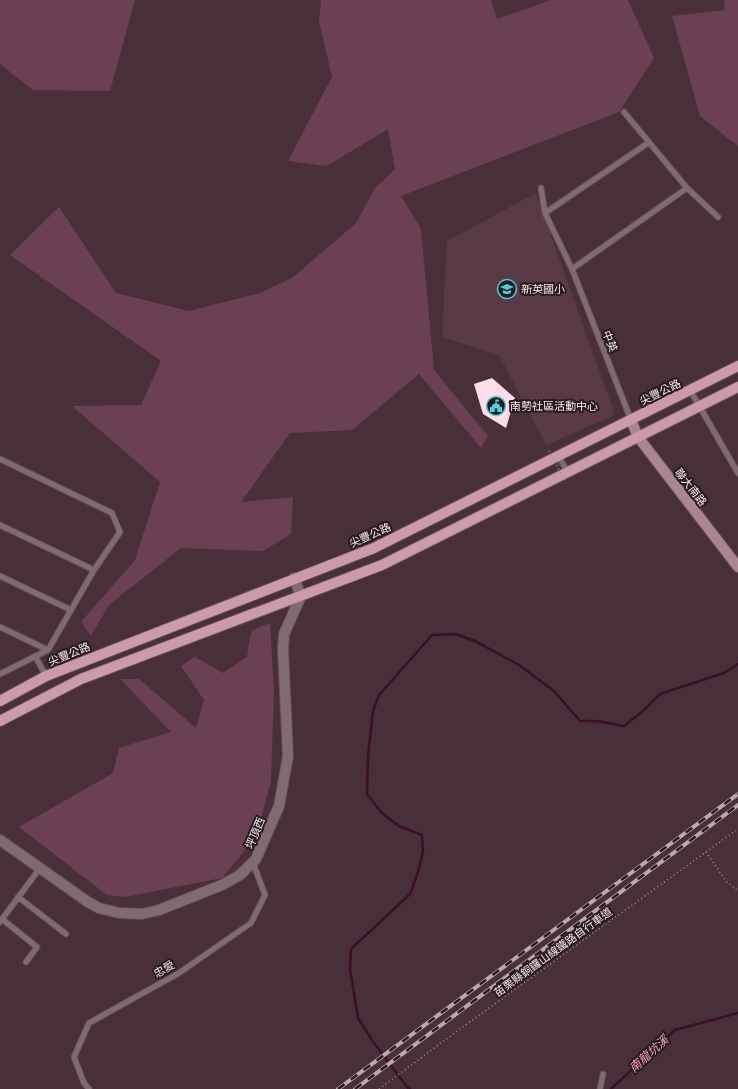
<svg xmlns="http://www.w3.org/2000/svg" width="738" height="1089" viewBox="0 0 738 1089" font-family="Jost,'Noto Sans TC',sans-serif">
<rect width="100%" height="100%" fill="#492f39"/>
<!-- built -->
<path fill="#593946" d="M 536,193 L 615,415 L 546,445 L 499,355 L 442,337 L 447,241 Z"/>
<!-- green -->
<path fill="#6b4052" d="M 0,0 L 135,0 L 110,91 L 33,90 L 0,64 Z
M 321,0 L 491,0 L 497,19 L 551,0 L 628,0 L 654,58 L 619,112 L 401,196 L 421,229 L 434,370 L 488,436 L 481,448 L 419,374 L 352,430 L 290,433 L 241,502 L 293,497 L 291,534 L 263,551 L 181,548 L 109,605 L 91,636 L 81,622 L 135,560 L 160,482 L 72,406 L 141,405 L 161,361 L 10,255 L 59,207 L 116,293 L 189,311 L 260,293 L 292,278 L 356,223 L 375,188 L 395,169 L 388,129 L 327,166 L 288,161 L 332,77 L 319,21 Z
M 724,0 L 738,0 L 738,146 L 700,116 L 672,16 L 725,10 Z
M 270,623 L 274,691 L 271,781 L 256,837 L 222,878 L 125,897 L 107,895 L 19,827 L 113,773 L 119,748 L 171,732 L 120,679 L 139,679 L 196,728 L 204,700 L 181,666 L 195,657 L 223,673 L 247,657 L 249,642 L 252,630 Z"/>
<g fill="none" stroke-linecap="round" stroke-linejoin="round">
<!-- stream -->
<path stroke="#3c0f25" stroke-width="2.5" d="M 410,1089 L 407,1087 L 372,1040 L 358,1018 L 350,969 L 351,949 L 410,894 L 418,872 L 423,852 L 422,835 L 399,826 L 382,813 L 367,794 L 368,757 L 373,711 L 379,695 L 432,635 L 455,634 L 475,641 L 519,665 L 554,691 L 580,721 L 597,721 L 624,726 L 643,711 L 660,694 L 724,673 L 738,664
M 611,1089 L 675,1030 L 738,1013"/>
</g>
<!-- building -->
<path fill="#fedce9" d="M 492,378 L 515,398 L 506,428 L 483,414 L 474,384 Z"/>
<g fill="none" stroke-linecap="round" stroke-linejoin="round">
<defs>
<path id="lane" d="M 624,112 L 687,188 L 718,217
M 541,188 L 545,213 L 572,269 L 631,420
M 545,213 L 648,143
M 572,269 L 687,188
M 690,390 L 738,473
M 558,456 L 568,472
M 0,459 L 112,513 L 120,532 L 94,570 L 48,650 L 0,674
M 0,525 L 94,570
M 0,576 L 71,610
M 0,627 L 48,650
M 35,656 L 46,676
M 18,897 L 66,934
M 2,919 L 37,947 L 26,962
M 0,922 L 40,868
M 89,1089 L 84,1083 L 74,1057 L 89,1023 L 179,973 L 251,923 L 265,895 L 253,863
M 600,1089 L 603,1074"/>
<path id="street" d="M 0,840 L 88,902 L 99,908 L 119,913 L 142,914 L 159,910 L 222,885 L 240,875 L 256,859 L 279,806 L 288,756 L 283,649 L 284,634 L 301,596 L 294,578"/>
<path id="secondary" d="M 631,420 L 638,437 L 738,567"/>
<path id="primary" d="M 0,701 L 46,676 L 374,548 L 738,366
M 0,721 L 81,679 L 382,565 L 738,387"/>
</defs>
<!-- lane casing -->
<use href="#lane" stroke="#664d57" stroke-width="7"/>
<!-- street casing -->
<use href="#street" stroke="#664d57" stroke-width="12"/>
<!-- secondary casing -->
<use href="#secondary" stroke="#664d57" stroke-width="12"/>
<!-- primary casing -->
<use href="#primary" stroke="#664d57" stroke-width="12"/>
<!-- path -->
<path stroke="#a58f97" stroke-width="1.5" stroke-dasharray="1 3" stroke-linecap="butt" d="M 706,852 L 726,881 L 738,891
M 379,1089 L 460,1029 L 738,829"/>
<!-- lane -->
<use href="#lane" stroke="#826a73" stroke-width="5"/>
<!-- street -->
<use href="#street" stroke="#826a73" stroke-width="10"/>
<!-- secondary -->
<use href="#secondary" stroke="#ab8594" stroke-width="10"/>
<!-- primary -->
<use href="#primary" stroke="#cb9aad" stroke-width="10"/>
<defs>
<path id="rail" d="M 338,1089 L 738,794
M 355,1089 L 738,805"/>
</defs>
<!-- rail casing -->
<use href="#rail" stroke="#bda8af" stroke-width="4"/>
<!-- rail -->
<use href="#rail" stroke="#271b20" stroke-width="2.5" stroke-dasharray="8" stroke-linecap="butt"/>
<!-- path-bridge -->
<path stroke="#a58f97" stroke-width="1.5" stroke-dasharray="1 3" stroke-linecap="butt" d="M 549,451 L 566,483"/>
</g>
<!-- icons -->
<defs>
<symbol id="school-ring" viewBox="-11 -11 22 22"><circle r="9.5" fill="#271b20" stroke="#52ccd6" stroke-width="1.5"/><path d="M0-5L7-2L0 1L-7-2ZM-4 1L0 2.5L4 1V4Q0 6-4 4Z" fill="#52ccd6"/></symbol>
<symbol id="civic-ring" viewBox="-11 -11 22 22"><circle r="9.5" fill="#271b20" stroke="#52ccd6" stroke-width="1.5"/><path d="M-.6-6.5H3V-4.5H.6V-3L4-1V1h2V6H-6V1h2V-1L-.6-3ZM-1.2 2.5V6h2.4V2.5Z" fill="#52ccd6"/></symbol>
</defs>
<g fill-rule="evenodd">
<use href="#school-ring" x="496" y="278" width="22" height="22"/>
<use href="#civic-ring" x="485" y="395" width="22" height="22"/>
</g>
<g text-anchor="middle" stroke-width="4" stroke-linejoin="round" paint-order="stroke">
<!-- poi labels -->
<g font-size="11" fill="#feecf2" stroke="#271b20" text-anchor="start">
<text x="521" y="293">新英國小</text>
<text x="510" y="410">南勢社區活動中心</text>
</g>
<!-- street labels -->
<g font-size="11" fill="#feecf2" stroke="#271b20">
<text transform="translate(610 341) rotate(69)" y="4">中英</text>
<text transform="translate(660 392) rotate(-26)" y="4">尖豐公路</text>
<text transform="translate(691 487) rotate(52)" y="4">聯大南路</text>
<text transform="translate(370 535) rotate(-24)" y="4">尖豐公路</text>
<text transform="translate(69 654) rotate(-22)" y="4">尖豐公路</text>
<text transform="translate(255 833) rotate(-67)" y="4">坪頂西</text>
<text transform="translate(553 952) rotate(-36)" y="4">苗栗縣銅鑼山線鐵路自行車道</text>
<text transform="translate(164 969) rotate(-30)" y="4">忠愛</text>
</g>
<!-- water labels -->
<g font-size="12" font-style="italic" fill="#f7a5c7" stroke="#271b20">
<text transform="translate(649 1054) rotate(-42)" y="4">南龍坑溪</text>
</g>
</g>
</svg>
